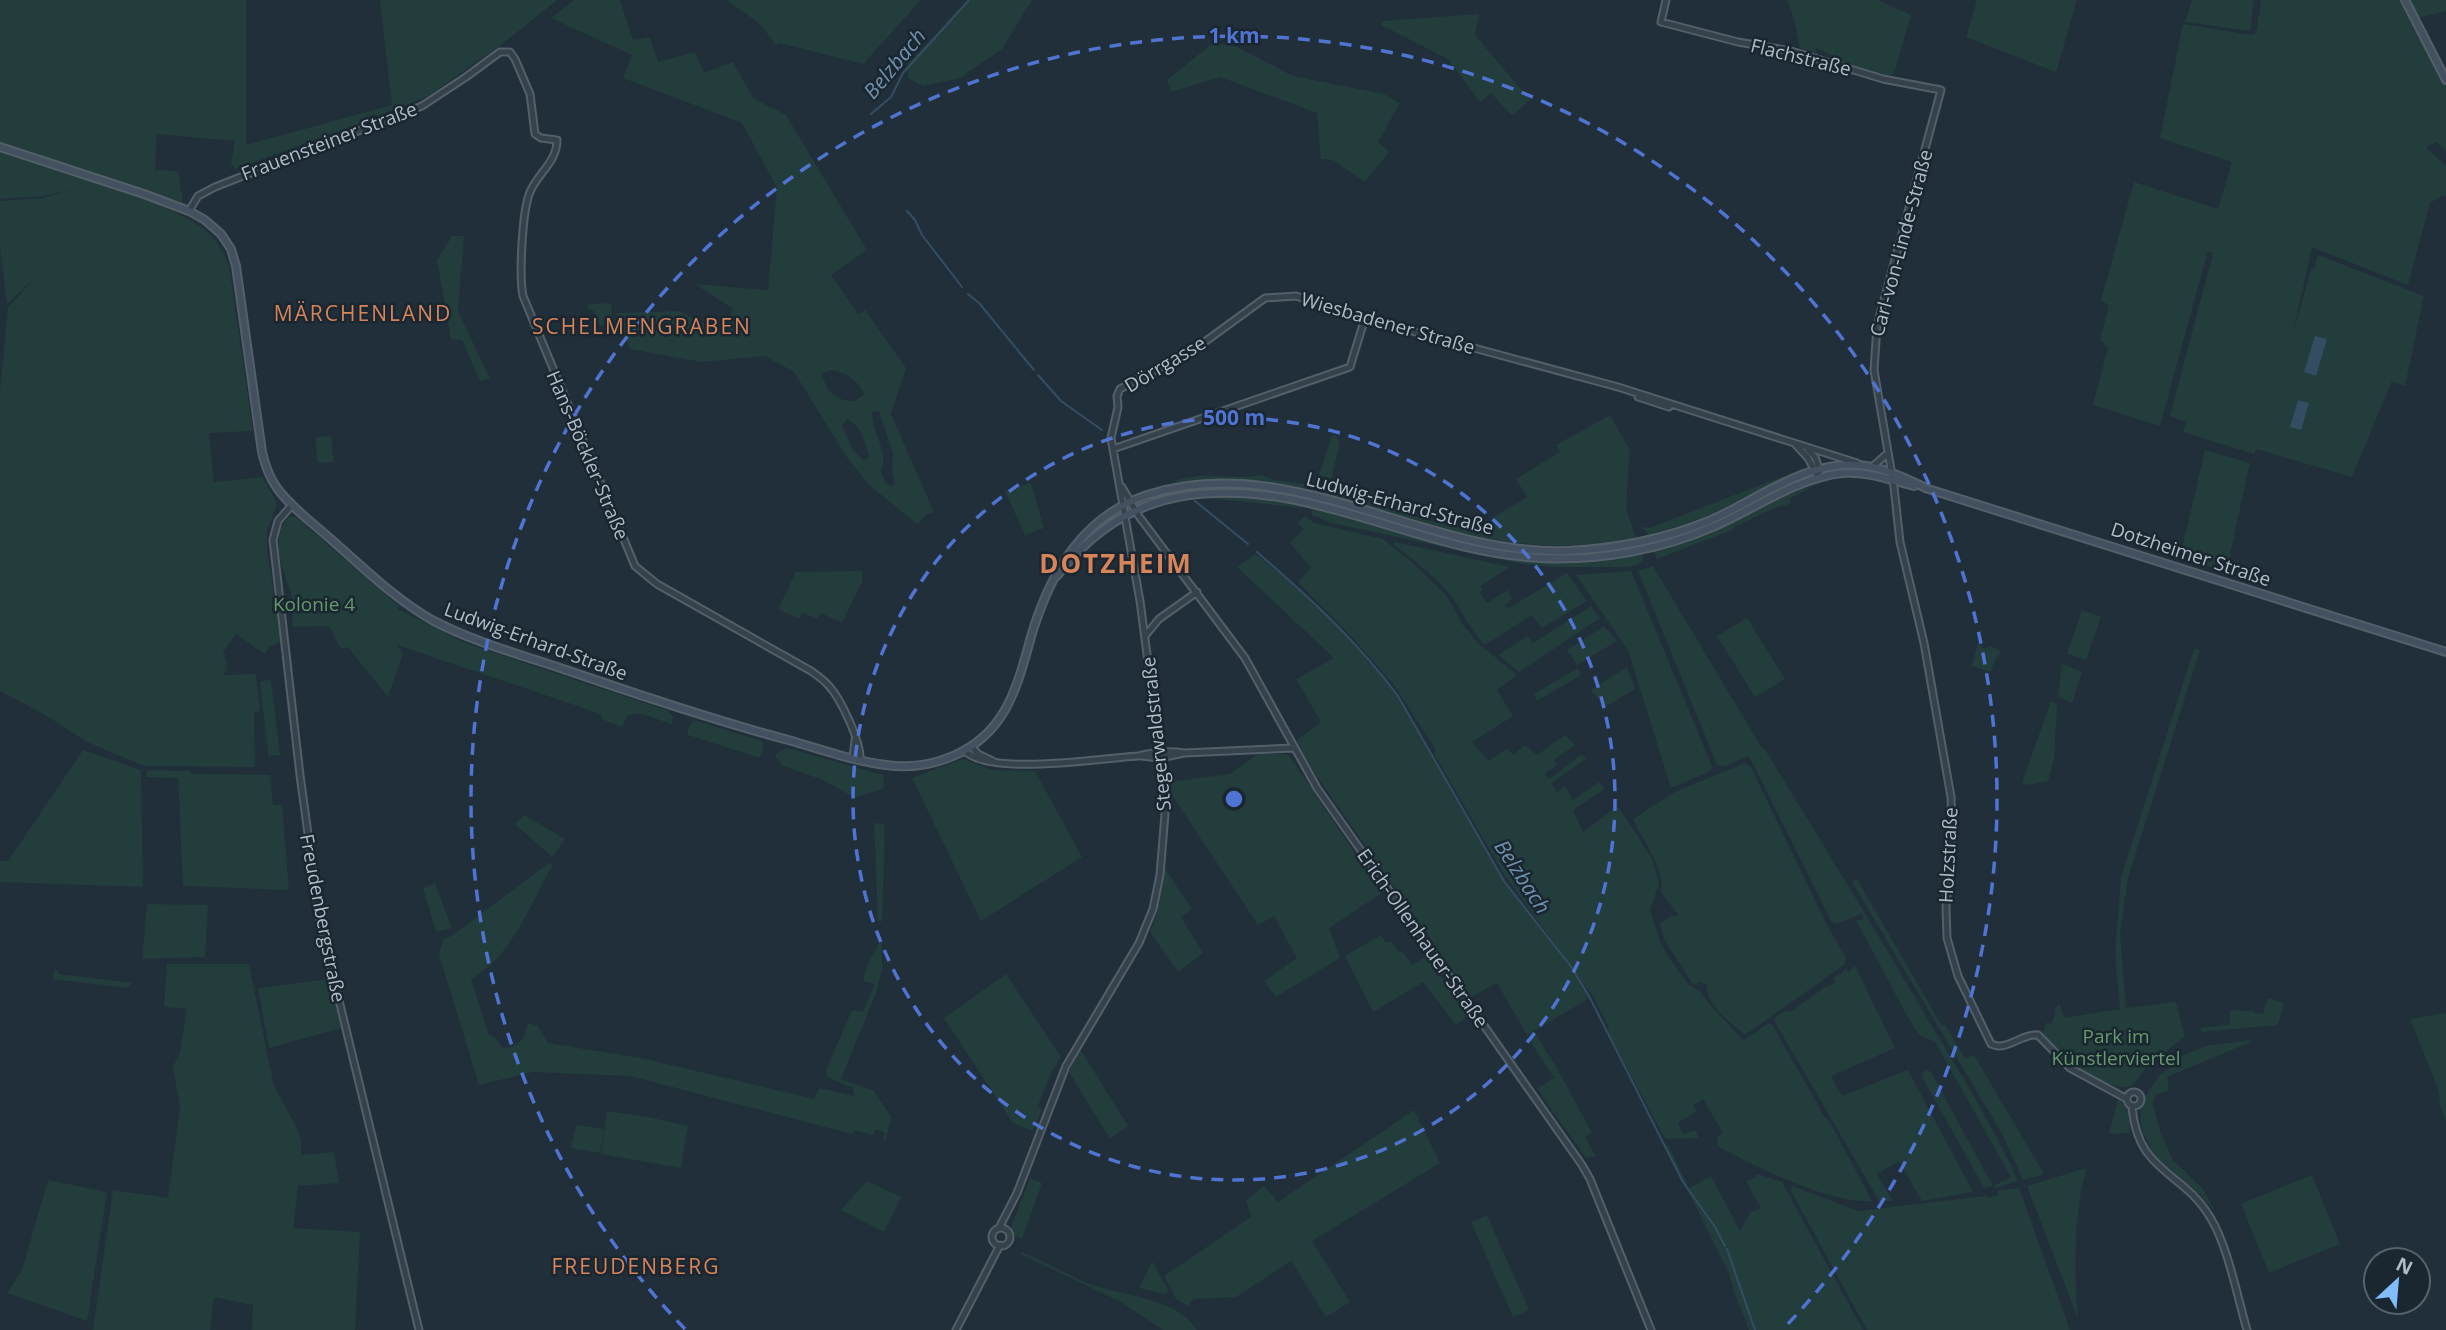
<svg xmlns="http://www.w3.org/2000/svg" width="2446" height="1330" viewBox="0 0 2446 1330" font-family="'Open Sans',sans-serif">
<rect width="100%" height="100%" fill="#212f3b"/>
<!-- green -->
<path fill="#233c3c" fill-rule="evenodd" d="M 0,0 L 246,0 L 246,145 L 392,105 L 380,0 L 557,0 L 505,42 L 428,96 L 378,116 L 375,114 L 367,117 L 364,122 L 235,169 L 231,164 L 235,141 L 157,134 L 155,170 L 176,171 L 179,175 L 183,203 L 95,175 L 94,180 C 123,191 182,211 204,229 C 216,239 223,251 229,265 L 253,431 L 209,433 L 214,482 L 262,477 L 276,501 L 276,508 L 267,529 L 267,549 L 281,641 L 269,647 L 265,654 L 236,634 L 223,652 C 227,660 229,669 223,675 L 256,674 L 260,711 L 254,712 L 255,767 L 144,766 L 85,741 L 47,716 L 0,691 L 0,390 L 8,307 L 35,278 L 7,304 L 0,249 L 0,201 L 43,198 L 70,190 L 43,196 L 0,199 Z
M 574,0 L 620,0 L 633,40 L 650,37 L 658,62 L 695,52 L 704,73 L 733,62 L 753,98 L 786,115 L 867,250 L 831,275 L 858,314 L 865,310 L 906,368 L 891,414 L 934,512 L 926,515 L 917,524 L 868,484 L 846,456 L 794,372 L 765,356 L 701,362 L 630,349 L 616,313 L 679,311 L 720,332 L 733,309 L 695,284 L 768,290 L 777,188 L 742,123 L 623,78 L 632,55 L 551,18 ZM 830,370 C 845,371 858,380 864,394 L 855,401 C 836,402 826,391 822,374 ZM 875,411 L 879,412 L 893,453 L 892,471 L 895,483 L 892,487 L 885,482 L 881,471 C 890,453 871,432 872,412 ZM 847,419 C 862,427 866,443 869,458 L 863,460 L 853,450 L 842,426 Z
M 727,0 L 921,0 L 863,64 L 780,43 L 776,45 L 760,24 Z
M 968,0 L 1032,0 L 1002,49 L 960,78 L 923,86 L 908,78 L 908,64 Z
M 1787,0 L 1878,0 L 1911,15 L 1894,74 L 1886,76 L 1840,62 L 1840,59 L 1814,47 L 1818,54 L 1800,48 L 1794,19 Z
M 1977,0 L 2077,0 L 2056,72 L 1966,37 Z
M 2192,0 L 2254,0 L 2250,31 L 2185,22 Z
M 2261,0 L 2446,0 L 2446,11 L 2409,20 L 2446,87 L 2446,151 L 2436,142 L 2426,147 L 2446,166 L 2446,196 L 2442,196 L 2430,203 L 2408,285 L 2312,247 L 2293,334 L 2311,269 L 2314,269 L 2318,255 L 2424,296 L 2405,386 L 2392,381 L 2352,477 L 2256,449 L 2254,454 L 2183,432 L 2186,422 L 2170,416 L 2213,253 L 2208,251 L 2160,426 L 2093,405 L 2108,348 L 2100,339 L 2109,306 L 2101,300 L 2134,182 L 2218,209 L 2232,162 L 2160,138 L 2183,24 L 2252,35 L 2256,33 Z
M 1479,14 L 1475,35 L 1530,100 L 1512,116 L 1491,93 L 1480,102 L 1448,59 L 1381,25 L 1382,21 Z
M 1213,43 L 1235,46 L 1293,76 L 1384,94 L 1400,103 L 1378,142 L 1389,152 L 1365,182 L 1333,160 L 1321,159 L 1317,113 L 1220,77 L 1171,92 L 1167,80 Z
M 452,236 L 464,236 L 458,311 L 490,379 L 480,381 L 462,340 L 451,339 L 437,260 Z
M 611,303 L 612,321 L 600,326 L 594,311 L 588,309 L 587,304 Z
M 1610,415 L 1630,450 L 1626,508 L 1636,538 C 1522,561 1432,526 1325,494 L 1316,485 L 1332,435 L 1335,434 L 1340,443 L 1328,491 L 1445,525 L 1491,534 L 1494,517 L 1527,497 L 1516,479 L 1560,452 L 1556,445 Z
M 331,436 L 334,462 L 318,463 L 315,437 Z
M 2205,450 L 2250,463 L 2226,572 L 2180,557 Z
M 1804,468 L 1799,473 L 1715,514 L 1649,535 L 1642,527 L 1650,528 Z
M 1263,475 L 1273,480 L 1307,484 L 1308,488 L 1225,480 L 1169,485 C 1192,468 1236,481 1263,475 Z
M 1031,483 L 1044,528 L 1025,535 L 1005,491 Z
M 1820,483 L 1791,498 L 1790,504 L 1777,507 L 1736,526 L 1732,530 L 1657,559 L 1653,550 L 1703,535 L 1783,496 Z
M 1245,495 L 1305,504 L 1302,508 L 1198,497 Z
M 1311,507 L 1328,510 C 1433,542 1531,578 1642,553 L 1644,559 L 1637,565 L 1626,567 L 1552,567 L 1523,564 L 1332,523 L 1312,515 Z
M 1305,516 L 1314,523 L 1383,539 L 1413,563 L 1447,596 L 1463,625 L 1479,644 L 1517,675 L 1497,690 L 1513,716 L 1472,742 L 1489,761 L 1507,748 L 1513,755 L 1525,745 L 1537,755 L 1565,735 L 1575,745 L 1554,760 L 1557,765 L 1545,774 L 1549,779 L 1582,754 L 1586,759 L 1551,783 L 1557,792 L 1565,786 L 1573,800 L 1600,782 L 1605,789 L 1573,810 L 1583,832 L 1618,806 L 1653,860 L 1659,884 L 1650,910 L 1660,941 L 1667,955 L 1688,984 L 1700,991 L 1712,1007 L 1743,1040 L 1769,1023 L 1772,1024 L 1820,1108 L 1821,1113 L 1830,1122 L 1872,1201 C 1830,1204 1756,1167 1717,1146 L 1718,1136 L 1723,1133 L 1703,1099 L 1693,1105 L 1697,1111 L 1678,1123 L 1683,1134 L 1696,1130 L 1698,1138 L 1665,1139 L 1609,1034 L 1608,1026 L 1594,998 L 1505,876 L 1434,754 L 1436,750 L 1394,685 L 1352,637 L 1298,582 L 1311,567 L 1290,543 L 1304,529 L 1297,523 Z
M 289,517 L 296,517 L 399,606 L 398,609 L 465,643 L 668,711 L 673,716 L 672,724 C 657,721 642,709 627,716 L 622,727 L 601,719 L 601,714 L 397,645 L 403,654 L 388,697 L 348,647 L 341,649 L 329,626 L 293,627 C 292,615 294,598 289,587 C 281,565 270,537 289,517 Z
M 1395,542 L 1510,567 L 1480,586 L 1482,590 L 1480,593 L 1487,603 L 1508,590 L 1512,599 L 1505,605 L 1509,608 L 1567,573 L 1587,601 L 1542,628 L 1532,615 L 1485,645 C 1470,631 1463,611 1451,596 C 1436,577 1413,559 1394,545 Z
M 1256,554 C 1308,596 1357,642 1398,696 L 1502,879 L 1571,968 L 1590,998 L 1527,1035 L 1497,983 L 1471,997 L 1316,775 L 1296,741 L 1321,722 L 1296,679 L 1334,658 L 1237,567 Z
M 1653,566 L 1762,748 L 1764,748 C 1818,836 1872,924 1924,1013 C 1957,1068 1992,1123 2018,1181 L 1996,1188 L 1993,1186 L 1984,1188 L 1922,1077 L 1922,1073 L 1927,1070 L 1931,1072 L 1993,1186 L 2011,1177 L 1935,1042 L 1919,1035 L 1906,1014 L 1856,920 L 1862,920 L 1863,916 L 1861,914 L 1837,924 L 1831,921 L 1749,756 L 1725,766 L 1717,765 L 1638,571 Z
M 862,571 L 862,582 L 842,623 L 821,613 L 817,619 L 802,612 L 799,619 L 778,609 L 796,572 Z
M 1631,571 L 1712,766 L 1711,771 L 1671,788 L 1628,650 L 1576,575 Z
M 1591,606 L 1600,618 L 1519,672 L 1498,655 L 1528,636 L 1533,643 Z
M 2082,610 L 2101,617 L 2086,660 L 2067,654 Z
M 1747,618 L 1785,679 L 1755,697 L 1717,636 Z
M 1604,626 L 1617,641 L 1577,665 L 1567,650 Z
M 1978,643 L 1984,649 L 1991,646 L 2001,651 L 1994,662 L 1991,672 L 1972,666 Z
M 2194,649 L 2200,650 L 2128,878 L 2120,934 L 2126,1008 L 2176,1002 L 2185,1037 L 2150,1063 L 2132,1086 C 2117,1092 2079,1073 2067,1063 C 2057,1055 2050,1043 2043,1033 L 2047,1022 L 2051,1024 L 2056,1012 L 2053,1010 L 2060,1004 L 2064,1018 L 2120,1009 L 2115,954 L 2121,877 Z
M 2062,664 L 2082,672 L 2072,703 L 2058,697 Z
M 1627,667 L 1635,689 L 1605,707 L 1591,690 Z
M 1578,668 L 1581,675 L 1537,701 L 1534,694 Z
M 271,680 L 280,755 L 268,756 L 260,681 Z
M 2051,701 L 2057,704 L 2054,760 L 2048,781 L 2029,785 L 2022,783 Z
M 693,720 L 762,741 L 763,747 L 760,758 L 688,735 L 688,729 Z
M 788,748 L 883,775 L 884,788 L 855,798 L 823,780 L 783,766 L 776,757 L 776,754 L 783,749 Z
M 83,750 L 141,770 L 143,887 L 0,882 L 0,861 L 8,861 Z
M 1258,754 L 1286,754 L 1290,757 L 1382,893 L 1329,928 L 1340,958 L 1276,997 L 1264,981 L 1297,958 L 1274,916 L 1258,925 L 1170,792 L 1169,782 L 1230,774 Z
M 963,759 L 992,770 L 1035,771 L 1082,857 L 981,921 L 912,778 Z
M 1745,763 L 1751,767 L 1828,927 L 1846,957 L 1844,965 L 1745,1035 C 1732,1024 1704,1003 1707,985 L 1701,982 L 1696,984 L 1692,983 L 1664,939 L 1660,923 L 1671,916 L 1679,916 L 1660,891 C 1668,874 1640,836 1633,819 L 1675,792 Z
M 147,770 L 189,771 L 192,774 L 270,775 L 273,805 L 282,805 L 289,890 L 183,886 L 178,778 L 146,777 Z
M 524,815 L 565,839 L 552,857 L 515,824 Z
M 878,823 L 885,825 L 882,921 L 878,921 L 874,824 Z
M 550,862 L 552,866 C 530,905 512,956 471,979 L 489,1035 L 496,1038 L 503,1048 C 520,1047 524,1040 528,1023 L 538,1026 L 548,1043 L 646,1059 L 814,1099 L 819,1088 L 854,1096 L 853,1088 L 827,1077 L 826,1070 L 852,1010 L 863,1012 L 875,984 L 863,981 L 867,965 L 882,938 L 882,970 L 876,993 L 841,1079 L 874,1091 L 891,1117 L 886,1141 L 883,1139 L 885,1133 L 876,1129 L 873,1135 L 855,1130 L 852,1134 L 630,1076 L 533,1072 L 479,1085 L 439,954 L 443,940 L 453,935 Z
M 1164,867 L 1192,909 L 1181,917 L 1203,953 L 1178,972 L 1150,932 L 1157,914 Z
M 1857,879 L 1942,1026 L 1945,1025 L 1965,1058 L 1974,1055 L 2044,1174 L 2023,1180 L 2001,1132 L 1852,882 Z
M 435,883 L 452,928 L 436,932 L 423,888 Z
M 147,904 L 208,905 L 205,957 L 142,959 Z
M 1381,935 L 1386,943 L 1391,941 L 1399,953 L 1402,951 L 1412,965 L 1426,956 L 1469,1015 L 1456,1025 L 1423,982 L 1373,1012 L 1345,956 Z
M 167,964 L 249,964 L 274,1086 L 297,1128 L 301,1140 L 301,1155 L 334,1152 L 339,1183 L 298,1186 L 293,1228 L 360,1232 L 355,1330 L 252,1330 L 253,1305 L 214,1297 L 210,1330 L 93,1330 L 113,1190 L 168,1198 L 180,1107 L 173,1067 L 180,1052 L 187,1009 L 164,1007 Z
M 1855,966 L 1895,1048 L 1831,1076 L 1842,1096 L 1908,1070 L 1973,1192 L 1922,1201 L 1899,1161 L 1877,1174 L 1893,1201 L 1879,1201 L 1775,1022 L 1775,1017 L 1787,1010 L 1790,1012 L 1824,988 L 1836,982 L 1833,977 L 1841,974 L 1846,968 L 1848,972 Z
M 55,968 L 59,974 L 132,983 L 127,988 L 53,979 Z
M 1006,974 L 1061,1057 L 1051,1073 L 1038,1106 L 1042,1110 L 1033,1131 L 1013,1123 L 944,1018 Z
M 329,979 L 341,1028 L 269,1048 L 258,988 Z
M 2268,998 L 2284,1003 L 2278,1025 L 2202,1032 L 2200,1028 L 2230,1025 L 2230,1010 L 2253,1011 L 2254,1013 L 2263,1014 Z
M 2446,1013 L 2446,1121 L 2440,1106 L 2439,1091 L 2410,1019 Z
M 1536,1035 L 1557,1068 L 1592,1133 L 1585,1137 L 1596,1156 L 1586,1158 L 1537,1089 L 1554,1078 L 1529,1039 Z
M 2251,1040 L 2248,1043 L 2167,1077 L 2169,1090 L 2155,1095 L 2153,1104 L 2160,1131 L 2173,1160 L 2204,1190 L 2215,1211 L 2197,1192 L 2155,1156 L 2142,1131 L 2140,1111 L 2149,1090 L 2160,1075 L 2184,1055 L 2206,1046 Z
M 1080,1049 L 1128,1126 L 1110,1139 L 1069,1072 Z
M 2118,1099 L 2128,1109 L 2130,1133 L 2109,1134 Z
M 1414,1110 L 1440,1163 L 1312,1241 L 1350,1302 L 1326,1317 L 1291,1261 L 1236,1297 L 1194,1299 L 1188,1306 L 1176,1299 L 1164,1276 L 1251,1217 L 1246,1200 L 1264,1186 L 1278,1202 Z
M 607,1111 L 648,1117 L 688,1126 L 681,1168 L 601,1154 Z
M 576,1125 L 604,1129 L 600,1153 L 571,1148 Z
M 1665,1145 L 1668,1145 L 1689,1188 L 1711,1176 L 1740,1231 L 1751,1212 L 1761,1208 L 1746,1181 L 1755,1177 L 1757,1174 L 1782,1182 L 1863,1330 L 1749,1330 L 1733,1289 L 1729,1273 Z
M 2086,1168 C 2074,1218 2074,1268 2078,1319 L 2027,1186 Z
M 2312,1175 L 2340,1244 L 2269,1273 L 2241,1204 Z
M 1030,1178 L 1042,1183 L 1022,1239 L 1012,1234 L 1011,1227 Z
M 48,1180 L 107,1192 L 87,1321 L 7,1293 L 22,1270 Z
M 867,1181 L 901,1197 L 884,1232 L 841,1210 Z
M 1792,1186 L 1858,1211 L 1985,1196 L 1989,1198 L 1997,1195 L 1998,1191 L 2019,1188 L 2070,1330 L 1867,1330 L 1791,1191 Z
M 1487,1215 L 1529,1310 L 1513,1317 L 1471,1222 Z
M 1022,1252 C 1044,1261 1065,1273 1087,1283 C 1120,1296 1177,1297 1197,1330 L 1163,1330 L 1119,1301 L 1020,1254 Z
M 1152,1261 L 1167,1288 L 1168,1292 L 1164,1294 L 1139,1288 Z"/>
<!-- water -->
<path fill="#344d63" d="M 2315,336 L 2327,339 L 2316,376 L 2304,372 Z
M 2298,400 L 2309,403 L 2301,430 L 2290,427 Z"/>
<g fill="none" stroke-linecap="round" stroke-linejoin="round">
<!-- stream -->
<path stroke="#344d63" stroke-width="2" d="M 871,114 L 891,97 L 903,73 L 969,0
M 907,211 L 915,220 L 922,235 L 962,287
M 968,294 L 979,303 L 1034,370
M 1038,375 L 1061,401 L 1102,430
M 1195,501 L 1248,544
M 1257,552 C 1308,596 1358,642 1398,696 L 1504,881 L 1572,968 L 1589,996 L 1683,1182 L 1715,1227 L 1725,1246
M 1727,1249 L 1755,1330"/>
<defs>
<path id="tertiary" d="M 1666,0 L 1661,22 L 1738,42 L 1791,51 L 1883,79 L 1941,90 L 1877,326 L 1874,370 L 1894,487 L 1900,542 L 1924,643 L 1951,797 L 1952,829 L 1946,908 L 1947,938 L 1958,976 L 1991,1044 C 2006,1052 2022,1033 2038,1035 L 2070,1068 L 2127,1099
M 189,211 L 198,196 L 215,187 L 422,106 L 466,77 L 500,52 L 510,52 L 515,59 L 530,94 L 535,134 L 541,138 L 557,140 C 557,162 538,173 530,192 C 522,211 519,276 523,296 L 635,566 L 657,584 L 811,671 C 818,676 824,680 829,686 C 841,699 861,742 860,759
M 1638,397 L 1669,407
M 1796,445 L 1808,458 L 1819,478
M 1113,449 L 1350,367 L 1365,318
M 1808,450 L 1815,457 L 1820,471
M 1872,467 L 1887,454
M 1122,487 L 1138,515 L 1245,658 L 1317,788 L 1582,1165 L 1590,1179 L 1651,1330
M 292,505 L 278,521 L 273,540 L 300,775 L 320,922 L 419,1330
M 1145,636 L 1159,619 L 1197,592
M 971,746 L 978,754 L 993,761
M 964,750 C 988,777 1101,758 1138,756 C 1153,752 1168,750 1184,753
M 1141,756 L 1160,758 L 1184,753 L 1293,748
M 853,758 L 855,740
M2127 1099a7 7 0 1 1 14 0a7 7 0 1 1-14 0Z
M 2132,1106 C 2137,1173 2182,1170 2210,1217 C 2228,1246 2237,1296 2247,1330
M 999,1228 L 1017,1193 L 1066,1066 L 1139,943 L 1153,909 L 1160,875 L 1165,814 L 1163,776 L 1140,601 L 1111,438 L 1118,407 L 1117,396 L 1120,389 L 1195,349 L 1265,298 L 1296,296 L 1360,317 L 1618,387 L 1857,463
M992 1237a9 9 0 1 1 18 0a9 9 0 1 1-18 0Z
M 956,1330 L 1000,1245"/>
<path id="secondary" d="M 2405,0 L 2446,80
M 0,147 L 144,194 L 189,211 L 205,220 L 221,234 L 231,249 L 236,266 L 262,452 C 265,465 269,477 277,488 C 290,506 309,520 326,535 C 360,564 393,598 432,620 C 477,644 530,657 578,674 C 648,698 720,722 792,741 C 822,750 854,761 886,765 C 908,768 932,765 953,756 C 1009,732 1018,682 1033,630 C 1052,570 1084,516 1147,495 C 1291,449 1424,556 1567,551 C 1615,549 1664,539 1709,521 C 1760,499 1813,454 1872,467 C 1891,471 1909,480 1926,488
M 1925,488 L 2446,652
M 1057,576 C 1090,533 1130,505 1183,496 C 1308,476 1417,552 1540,558 C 1599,561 1661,550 1715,526 C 1756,508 1797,478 1842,473 C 1867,471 1890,480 1914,486"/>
</defs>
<!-- tertiary casing -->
<use href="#tertiary" stroke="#535f69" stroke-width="9"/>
<!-- secondary casing -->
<use href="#secondary" stroke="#535f69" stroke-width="10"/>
<!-- tertiary -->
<use href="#tertiary" stroke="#35414b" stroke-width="5"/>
<!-- secondary -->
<use href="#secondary" stroke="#43505f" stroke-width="6"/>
</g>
<!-- distance rings -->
<g fill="none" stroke="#5074d2" stroke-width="3.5" stroke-dasharray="12 9">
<circle cx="1234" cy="799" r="381"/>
<path d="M685 1329A763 763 0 1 1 1783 1329"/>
</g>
<g text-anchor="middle" stroke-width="5" stroke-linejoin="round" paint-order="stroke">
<!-- street labels -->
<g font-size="19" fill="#b0bcc7" stroke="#1a2630">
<text transform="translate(1801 57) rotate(14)" y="7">Flachstraße</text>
<text transform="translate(329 141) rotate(-21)" y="7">Frauensteiner Straße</text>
<text transform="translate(1901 243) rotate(-75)" y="7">Carl-von-Linde-Straße</text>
<text transform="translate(1388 323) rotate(16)" y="7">Wiesbadener Straße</text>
<text transform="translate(1165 364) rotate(-31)" y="7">Dörrgasse</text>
<text transform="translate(588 455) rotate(67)" y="7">Hans-Böckler-Straße</text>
<text transform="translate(1400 503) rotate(15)" y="7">Ludwig-Erhard-Straße</text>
<text transform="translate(2191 554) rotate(18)" y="7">Dotzheimer Straße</text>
<text transform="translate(536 641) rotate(20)" y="7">Ludwig-Erhard-Straße</text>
<text transform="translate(1156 734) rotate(-96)" y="7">Stegerwaldstraße</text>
<text transform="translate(1948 855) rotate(-87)" y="7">Holzstraße</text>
<text transform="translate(323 918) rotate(79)" y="7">Freudenbergstraße</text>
<text transform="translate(1423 938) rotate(55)" y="7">Erich-Ollenhauer-Straße</text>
</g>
<!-- park labels -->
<g font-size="19" fill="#66996d" stroke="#1a2630">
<text x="314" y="611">Kolonie 4</text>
<text x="2116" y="1043">Park im<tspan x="2116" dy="22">Künstlerviertel</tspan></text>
</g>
<!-- water labels -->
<g font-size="21" font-style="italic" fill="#7090ac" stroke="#1a2630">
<text transform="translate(895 64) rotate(-50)" y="7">Belzbach</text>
<text transform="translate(1522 877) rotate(57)" y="7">Belzbach</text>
</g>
<!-- neighbourhood labels -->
<g font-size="21" letter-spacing="2" fill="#d7845b" stroke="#1a2630">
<text x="363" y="321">MÄRCHENLAND</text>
<text x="642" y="334">SCHELMENGRABEN</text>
<text x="636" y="1274">FREUDENBERG</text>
</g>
<!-- district labels -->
<g font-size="26" font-weight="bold" letter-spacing="2" fill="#d7845b" stroke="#1a2630">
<text x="1116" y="573">DOTZHEIM</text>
</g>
</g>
<circle cx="1234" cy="799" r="10" fill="#5074d2" stroke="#1a2630" stroke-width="3.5"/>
<g font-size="21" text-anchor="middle" font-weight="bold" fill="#5074d2" stroke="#1a2630" stroke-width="5" stroke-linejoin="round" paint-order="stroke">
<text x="1234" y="43">1 km</text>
<text x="1234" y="425">500 m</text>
</g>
<!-- north arrow -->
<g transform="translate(2397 1281) rotate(26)"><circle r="33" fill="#1a2630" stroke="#56626c" stroke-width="2"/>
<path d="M0-5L12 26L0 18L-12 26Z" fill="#81bdfb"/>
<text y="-10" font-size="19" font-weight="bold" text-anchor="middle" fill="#b0bcc7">N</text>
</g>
</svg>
